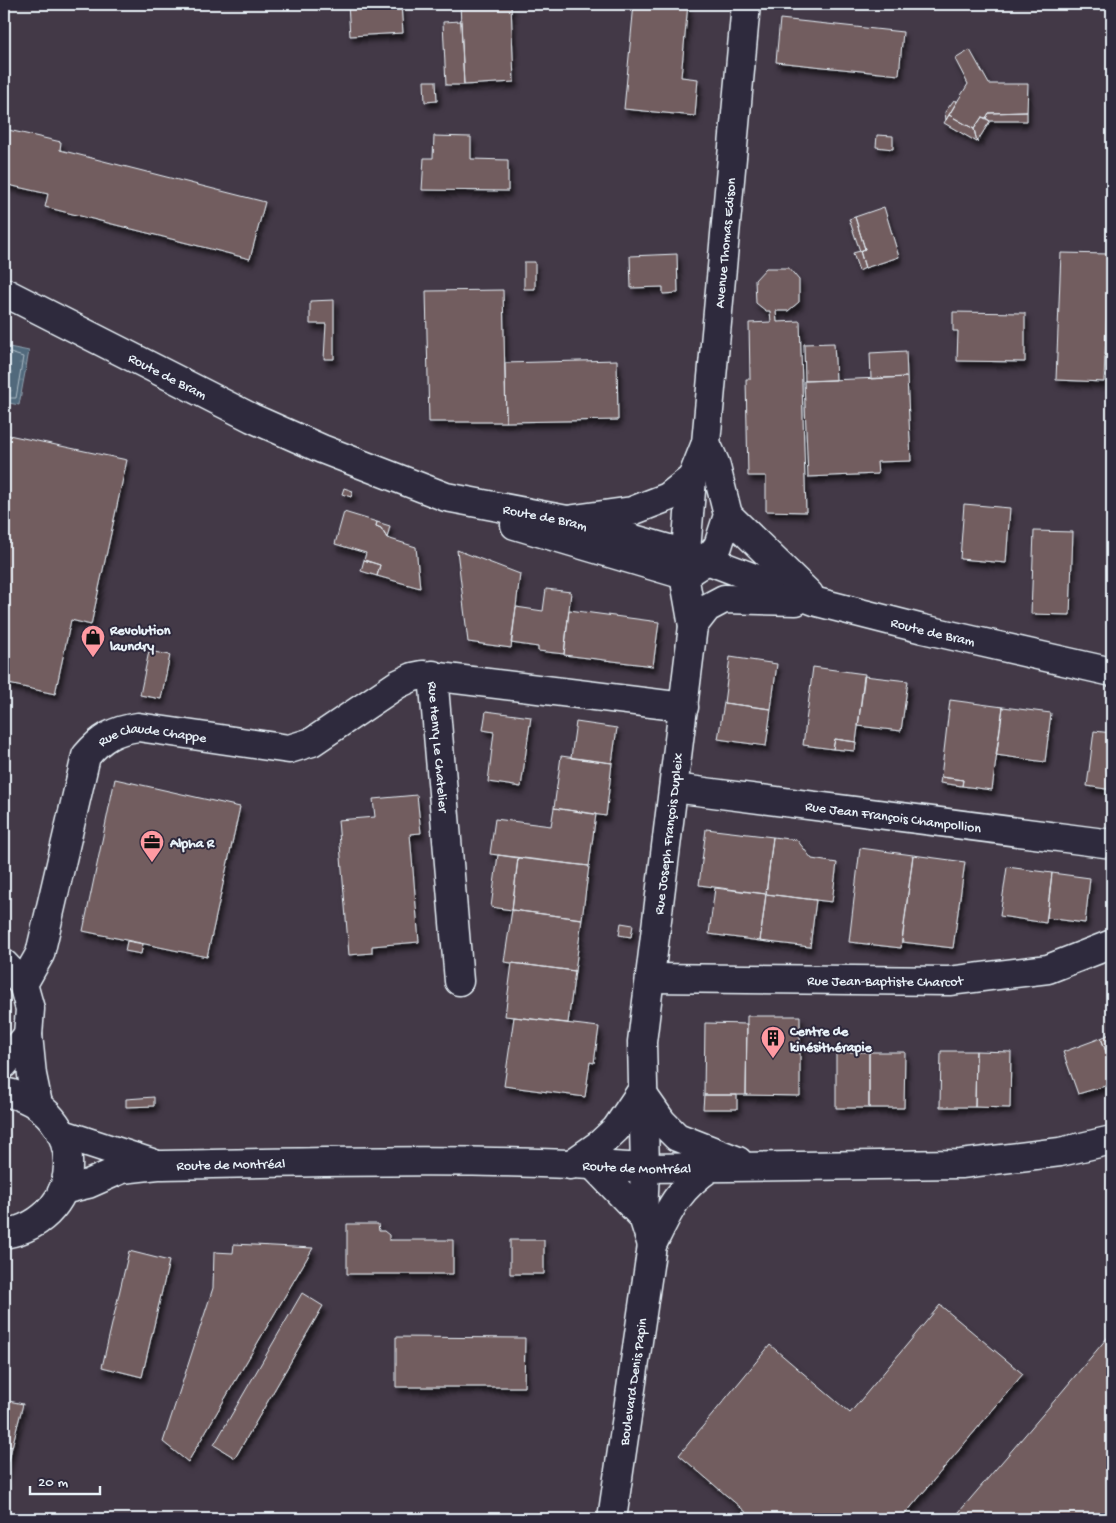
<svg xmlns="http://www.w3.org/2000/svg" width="1116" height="1523" viewBox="0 0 1116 1523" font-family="'Gochi Hand',sans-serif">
<defs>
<pattern id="water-ripples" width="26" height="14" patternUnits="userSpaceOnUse" patternTransform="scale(1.25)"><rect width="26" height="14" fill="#51697b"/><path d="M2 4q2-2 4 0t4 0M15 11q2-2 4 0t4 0" fill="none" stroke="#6a7f8e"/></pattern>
<filter id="shadow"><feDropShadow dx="3" dy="5.5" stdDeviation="2.5" flood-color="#0009"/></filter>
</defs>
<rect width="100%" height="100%" fill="#433947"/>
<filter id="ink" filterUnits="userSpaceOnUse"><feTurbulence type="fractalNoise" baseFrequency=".02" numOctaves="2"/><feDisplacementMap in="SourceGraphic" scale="10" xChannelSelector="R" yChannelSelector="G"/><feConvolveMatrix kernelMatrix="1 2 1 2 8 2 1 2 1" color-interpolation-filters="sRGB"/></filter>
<g filter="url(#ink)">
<!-- water -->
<path fill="url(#water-ripples)" stroke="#8d9fad" d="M 4,346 L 29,351 L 19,405 L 4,402 Z"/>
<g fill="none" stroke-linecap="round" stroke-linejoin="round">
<!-- shore -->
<path stroke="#acbbc6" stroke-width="1" d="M 4,351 L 23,357 L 16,398 L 4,398"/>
</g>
<!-- building -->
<path fill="#725d5f" stroke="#e8f1f8" filter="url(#shadow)" d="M 348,4 L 401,4 L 403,33 L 350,36 Z
M 460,4 L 511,4 L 514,82 L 464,85 Z
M 634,4 L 688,4 L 681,77 L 698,79 L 695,116 L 624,109 Z
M 780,19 L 903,32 L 899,75 L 776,62 Z
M 461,21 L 464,85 L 446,85 L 443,22 Z
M 970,50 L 989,84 L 1028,84 L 1027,112 L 989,113 L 986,118 L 982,117 L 974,129 L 949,115 L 968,84 L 955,59 Z
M 424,81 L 436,81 L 437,101 L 425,102 Z
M 954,100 L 957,101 L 946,120 L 945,112 Z
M 1027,112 L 1027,121 L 990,121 L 986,118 L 989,113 Z
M 949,115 L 974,129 L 977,142 L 944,123 Z
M 982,117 L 990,121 L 977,142 L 974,129 Z
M 4,129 L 61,142 L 60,150 L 265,202 L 250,259 L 45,207 L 48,194 L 4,184 Z
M 877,135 L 893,136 L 893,149 L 876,147 Z
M 434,136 L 471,137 L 471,159 L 508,160 L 508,191 L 422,190 L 424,158 L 433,158 Z
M 884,207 L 899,257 L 865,268 L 860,251 L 865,249 L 855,217 Z
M 855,217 L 865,249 L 860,251 L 849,219 Z
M 860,251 L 865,268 L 859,271 L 853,253 Z
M 1061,253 L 1109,254 L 1104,382 L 1056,380 Z
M 677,254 L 678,293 L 663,294 L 663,287 L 631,288 L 630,256 Z
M 524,262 L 535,262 L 535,289 L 524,289 Z
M 766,268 L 789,268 L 799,280 L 799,302 L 788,311 L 776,311 L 777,322 L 800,321 L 806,512 L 766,511 L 766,476 L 748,476 L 746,379 L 750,379 L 749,323 L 771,322 L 770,311 L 766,311 L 756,303 L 755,280 Z
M 503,290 L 506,422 L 429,422 L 426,291 Z
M 334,300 L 334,359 L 324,359 L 326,324 L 310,324 L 310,301 Z
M 953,312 L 1025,313 L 1025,362 L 957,361 L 958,331 L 953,331 Z
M 834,343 L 836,380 L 805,381 L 804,344 Z
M 906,351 L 907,377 L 871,379 L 870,353 Z
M 617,360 L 618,420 L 506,422 L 505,363 Z
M 907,377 L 911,461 L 877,462 L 878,474 L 808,477 L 804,381 Z
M 4,434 L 127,460 L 91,625 L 71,620 L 55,694 L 4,683 Z
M 344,488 L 353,491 L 351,497 L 342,494 Z
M 964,504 L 1010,508 L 1006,563 L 960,559 Z
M 344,512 L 377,522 L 376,526 L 381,528 L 387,538 L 416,547 L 420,588 L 377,576 L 380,565 L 364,560 L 366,553 L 335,544 Z
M 377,522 L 390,526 L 387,538 L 381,528 L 376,526 Z
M 1034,531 L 1073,532 L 1070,615 L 1031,614 Z
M 457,550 L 520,574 L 511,648 L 468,642 Z
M 364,560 L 380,565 L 377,576 L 361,571 Z
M 546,589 L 571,592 L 564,654 L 538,651 L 538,647 L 511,643 L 516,607 L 543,611 Z
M 569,610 L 659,622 L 653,666 L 564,655 Z
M 149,651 L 170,655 L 161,699 L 140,695 Z
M 730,657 L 777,664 L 771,709 L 724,703 Z
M 813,667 L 865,674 L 856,742 L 835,739 L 833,749 L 803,745 Z
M 864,676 L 908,681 L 901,731 L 858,726 Z
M 950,700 L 1003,707 L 992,790 L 962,786 L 963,780 L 941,777 Z
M 724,703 L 771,709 L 766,746 L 718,739 Z
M 1003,707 L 1051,713 L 1045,762 L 996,755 Z
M 486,711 L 531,717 L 521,787 L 488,782 L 494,732 L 483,730 Z
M 576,722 L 617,728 L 612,763 L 571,758 Z
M 1094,731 L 1112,733 L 1112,790 L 1087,786 Z
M 835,739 L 856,742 L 855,751 L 833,749 Z
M 561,756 L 612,763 L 606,816 L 554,808 Z
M 941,777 L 963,780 L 962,786 L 940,783 Z
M 115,779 L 240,807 L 207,957 L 83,931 Z
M 417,795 L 421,833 L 410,834 L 419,942 L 372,946 L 372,953 L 349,955 L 338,820 L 375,817 L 373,799 Z
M 554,808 L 596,814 L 589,866 L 490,854 L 495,819 L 551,826 Z
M 706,829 L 773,837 L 766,894 L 699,885 Z
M 773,837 L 797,840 L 812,859 L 837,863 L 832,902 L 766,894 Z
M 860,848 L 913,855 L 901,948 L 849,942 Z
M 498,855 L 518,858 L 512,910 L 491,907 Z
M 913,855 L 965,862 L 953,948 L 902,942 Z
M 518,858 L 589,866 L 582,919 L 512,910 Z
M 1007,867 L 1052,873 L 1046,923 L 1000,916 Z
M 1052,873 L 1090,878 L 1085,923 L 1047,918 Z
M 715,888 L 766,894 L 760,941 L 709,934 Z
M 766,894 L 816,900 L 810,947 L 760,941 Z
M 512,910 L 582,919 L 575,971 L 504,962 Z
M 621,923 L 633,925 L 631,937 L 619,935 Z
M 127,941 L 143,944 L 141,954 L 125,951 Z
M 512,963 L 575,971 L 568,1023 L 505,1016 Z
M 747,1016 L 800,1016 L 800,1096 L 746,1095 Z
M 514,1017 L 599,1027 L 594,1063 L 590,1062 L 585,1097 L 504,1086 Z
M 705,1023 L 747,1024 L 746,1095 L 704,1095 Z
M 1112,1033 L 1112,1068 L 1101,1038 Z
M 1101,1038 L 1112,1068 L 1112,1084 L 1078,1094 L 1063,1052 Z
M 941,1051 L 976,1051 L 975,1107 L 940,1107 Z
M 976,1051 L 1011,1052 L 1010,1108 L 975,1107 Z
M 836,1052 L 869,1052 L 869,1108 L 836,1108 Z
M 869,1052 L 905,1052 L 904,1108 L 869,1108 Z
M 704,1095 L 737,1095 L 737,1109 L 703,1109 Z
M 154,1097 L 154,1106 L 126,1107 L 126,1099 Z
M 347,1224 L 378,1224 L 379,1231 L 384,1231 L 389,1235 L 389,1240 L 453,1240 L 453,1274 L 347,1274 Z
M 510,1240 L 544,1240 L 544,1274 L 510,1274 Z
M 234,1244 L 313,1248 L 188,1462 L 163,1442 L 213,1288 L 214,1252 L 233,1253 Z
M 129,1251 L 169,1261 L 142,1377 L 102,1367 Z
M 302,1293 L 323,1306 L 235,1458 L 214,1445 Z
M 940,1305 L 1023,1374 L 901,1519 L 754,1519 L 679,1455 L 770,1345 L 850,1413 Z
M 1112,1332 L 1112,1519 L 953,1519 L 1055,1400 Z
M 396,1337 L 525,1338 L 524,1387 L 396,1387 Z
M 4,1400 L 23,1404 L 12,1447 L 4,1445 Z
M 4,1445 L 12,1447 L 4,1482 Z"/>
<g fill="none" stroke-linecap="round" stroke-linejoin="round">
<defs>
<g id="minor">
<path d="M 567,520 L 632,511 L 668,497 L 692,478"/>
<path id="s1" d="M 684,575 L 692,478 L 706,443 L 746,4"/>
<path id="s2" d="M 433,675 L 459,981"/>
<path id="s3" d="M 674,788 L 1112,844"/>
<path d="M 4,964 L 23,984"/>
<path id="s4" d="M 651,978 L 949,981 L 1048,969 L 1112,944"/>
<path d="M 4,1064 L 28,1035"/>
<path id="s5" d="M 38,1104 L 32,1075 L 28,1035 L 30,1009 L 23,984 L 40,954 L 86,756 C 101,738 115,730 138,727 L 289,749 L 312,742 L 398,684 L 413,677 L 423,675 L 684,707"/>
<path d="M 593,1165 L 643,1217"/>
<path d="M 645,1168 L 643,1217 L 652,1245"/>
<path id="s6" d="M 612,1519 L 652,1245 C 670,1208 677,1190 712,1166"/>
</g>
<g id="secondary">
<path id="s7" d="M 4,292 L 252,418 L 322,449 L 446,497 L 567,520 L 707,560 L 817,602 L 923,629 L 1112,672"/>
<path d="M 728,515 L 809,594"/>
<path d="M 515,525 L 684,575 L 707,560 L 718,546 L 728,515 L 715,463 L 706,443"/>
<path d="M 693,626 L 707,608 L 724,599 L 796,601"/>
<path d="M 4,1092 C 89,1108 90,1219 4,1234"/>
<path d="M 641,1092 L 662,1122 L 677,1137 L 738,1161"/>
<path d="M 63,1134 L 152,1163"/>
<path d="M 570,1165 L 600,1144 L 616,1129 L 641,1092"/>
<path id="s8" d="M 645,1168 L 642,1042 L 693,626 L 684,575"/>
<path id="s9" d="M 63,1190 L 88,1184 L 122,1169 L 158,1165 C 320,1162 483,1157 645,1168 L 961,1164 L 1060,1152 L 1112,1140"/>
</g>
</defs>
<!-- minor casing -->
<use href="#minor" stroke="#e8f1f8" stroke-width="31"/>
<!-- secondary casing -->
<use href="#secondary" stroke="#e8f1f8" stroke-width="31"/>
<!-- minor -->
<use href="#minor" stroke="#2f2a3d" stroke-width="28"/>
<!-- secondary -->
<use href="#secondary" stroke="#2f2a3d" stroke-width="28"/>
</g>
</g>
<!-- icons -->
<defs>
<symbol id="shop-pin" viewBox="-11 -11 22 30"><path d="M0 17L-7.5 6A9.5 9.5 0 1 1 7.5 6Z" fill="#ff9aa2" stroke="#2f2a3d"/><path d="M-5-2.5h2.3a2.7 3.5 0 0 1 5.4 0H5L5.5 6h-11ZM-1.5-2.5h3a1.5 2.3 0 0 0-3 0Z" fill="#111"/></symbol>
<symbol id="office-pin" viewBox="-11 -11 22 30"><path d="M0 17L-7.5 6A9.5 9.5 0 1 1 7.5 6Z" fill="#ff9aa2" stroke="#2f2a3d"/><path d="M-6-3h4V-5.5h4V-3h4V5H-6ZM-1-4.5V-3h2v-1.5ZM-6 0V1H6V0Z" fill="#111"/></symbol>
<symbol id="building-pin" viewBox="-11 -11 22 30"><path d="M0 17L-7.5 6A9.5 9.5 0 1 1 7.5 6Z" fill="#ff9aa2" stroke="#2f2a3d"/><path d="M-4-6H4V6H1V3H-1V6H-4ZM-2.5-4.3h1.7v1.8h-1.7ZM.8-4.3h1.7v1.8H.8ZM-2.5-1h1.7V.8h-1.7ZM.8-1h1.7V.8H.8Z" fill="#111"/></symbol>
</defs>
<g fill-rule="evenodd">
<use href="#shop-pin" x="79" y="623" width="28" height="38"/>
<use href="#office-pin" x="138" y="828" width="28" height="38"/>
<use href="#building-pin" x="759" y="1024" width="28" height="38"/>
</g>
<g text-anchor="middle" stroke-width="4" stroke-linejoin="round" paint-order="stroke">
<!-- street labels -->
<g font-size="14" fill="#e8f1f8" stroke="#2f2a3d">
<text dy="5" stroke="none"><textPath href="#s1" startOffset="336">Avenue Thomas Edison</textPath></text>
<text dy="5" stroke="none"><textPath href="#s7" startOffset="184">Route de Bram</textPath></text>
<text dy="5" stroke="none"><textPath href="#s7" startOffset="589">Route de Bram</textPath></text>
<text dy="5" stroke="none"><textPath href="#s7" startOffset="994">Route de Bram</textPath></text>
<text dy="5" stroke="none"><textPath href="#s5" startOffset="434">Rue Claude Chappe</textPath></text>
<text dy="5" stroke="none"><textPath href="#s2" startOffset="72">Rue Henry Le Chatelier</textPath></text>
<text dy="5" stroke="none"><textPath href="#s3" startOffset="221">Rue Jean François Champollion</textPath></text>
<text dy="5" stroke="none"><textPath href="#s8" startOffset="336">Rue Joseph François Dupleix</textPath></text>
<text dy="5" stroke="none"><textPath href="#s4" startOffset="234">Rue Jean-Baptiste Charcot</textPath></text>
<text dy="5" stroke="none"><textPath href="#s9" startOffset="172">Route de Montréal</textPath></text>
<text dy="5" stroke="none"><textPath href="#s9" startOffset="578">Route de Montréal</textPath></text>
<text dy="5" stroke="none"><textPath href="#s6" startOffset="139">Boulevard Denis Papin</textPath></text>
</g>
<!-- poi labels -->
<g font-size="14" font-weight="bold" fill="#e8f1f8" stroke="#2f2a3d" text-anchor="start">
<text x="110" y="634">Revolution<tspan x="110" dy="16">laundry</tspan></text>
<text x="170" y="847">Alpha R</text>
<text x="790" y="1035">Centre de<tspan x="790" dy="16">kinésithérapie</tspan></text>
</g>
</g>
<!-- margin -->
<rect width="1116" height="1523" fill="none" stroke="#2f2a3d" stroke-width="20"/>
<rect x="10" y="10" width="1096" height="1503" fill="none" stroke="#e8f1f8" stroke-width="2" filter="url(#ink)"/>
<!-- scale -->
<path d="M30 1486v8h70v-8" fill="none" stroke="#e8f1f8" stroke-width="2.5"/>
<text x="38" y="1486" font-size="15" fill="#e8f1f8" stroke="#2f2a3d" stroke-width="4" paint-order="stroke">20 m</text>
</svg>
